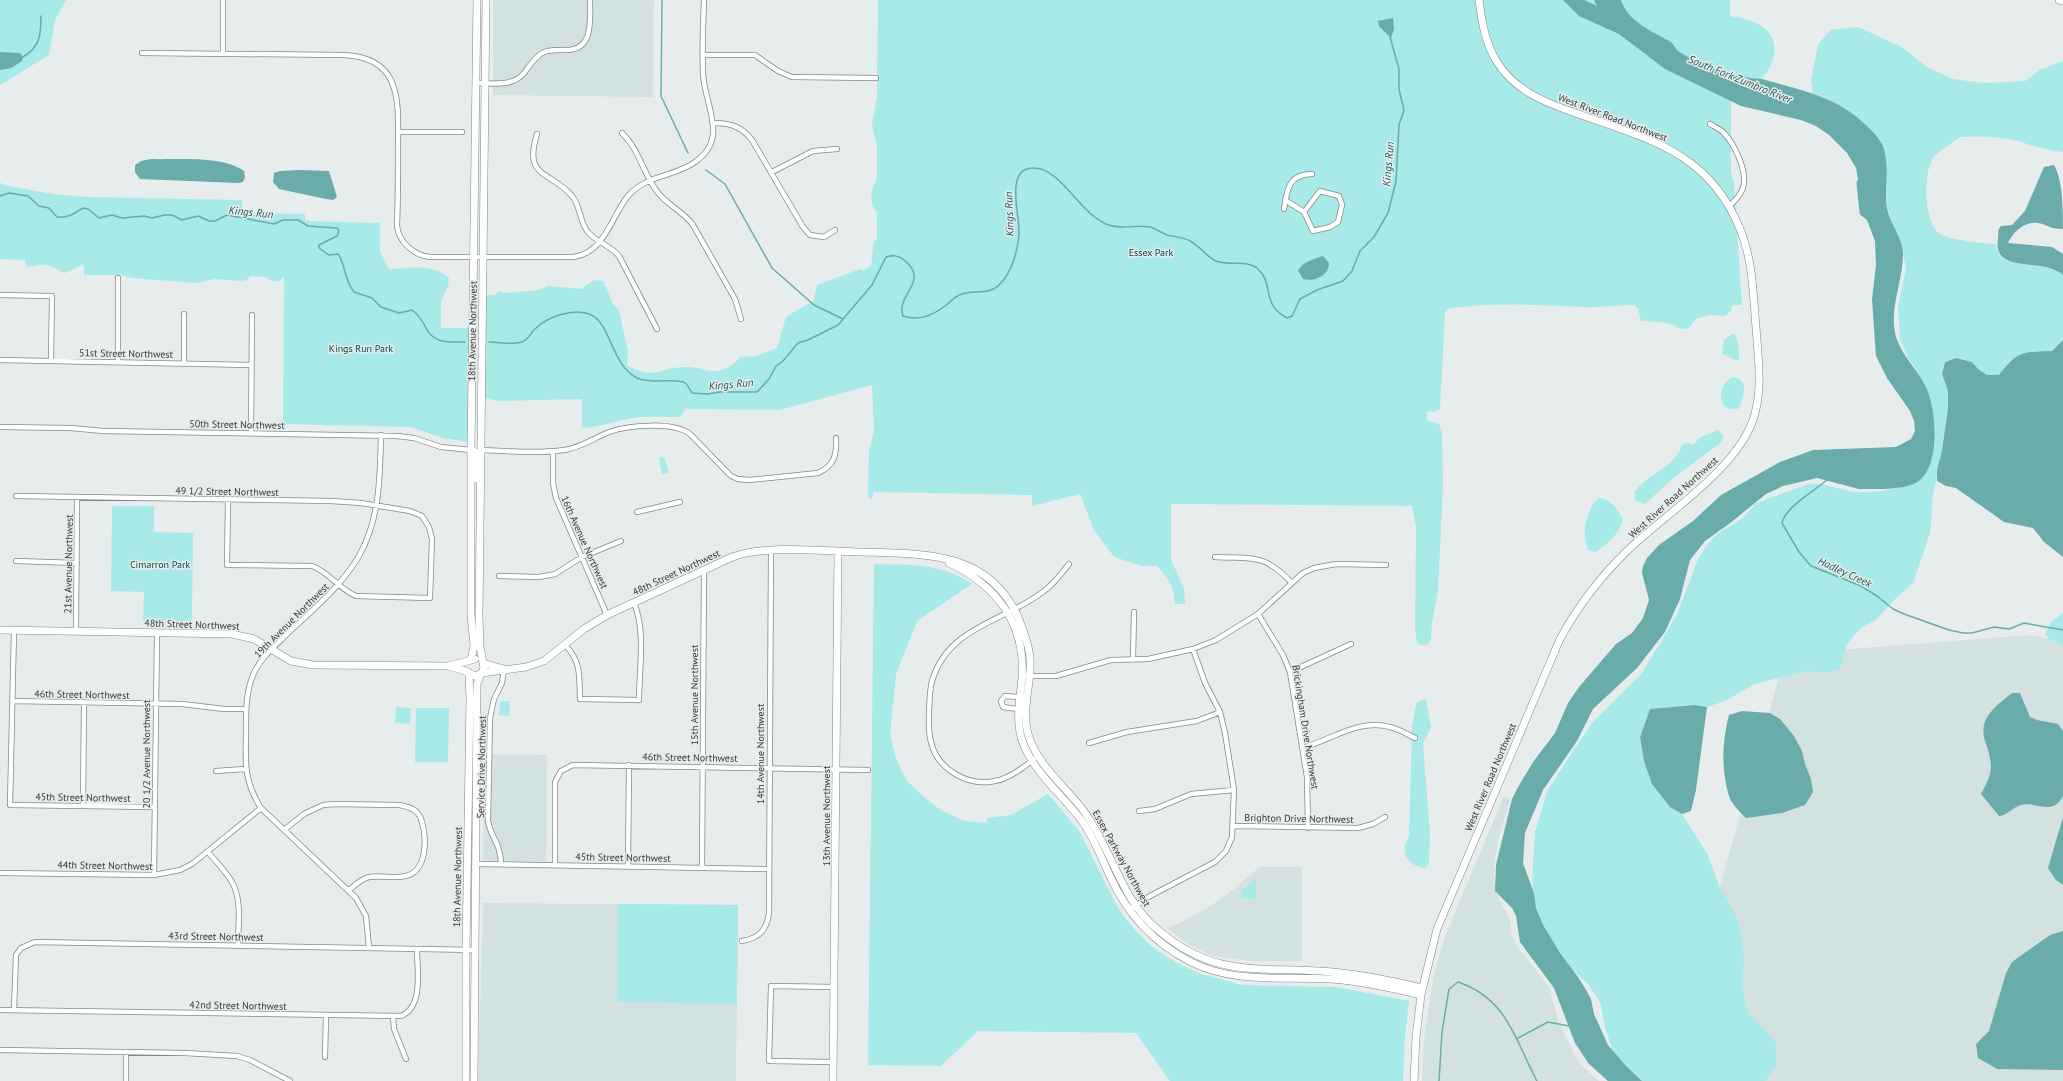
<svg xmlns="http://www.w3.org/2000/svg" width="2063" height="1081" viewBox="0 0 2063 1081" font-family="'PT Sans',sans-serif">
<rect width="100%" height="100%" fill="#e7edec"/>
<!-- built -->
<path fill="#d3e2e1" d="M 493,0 L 654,0 L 653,97 L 493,95 Z
M 2029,635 L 2063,641 L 2063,1081 L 1755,1081 L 1711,918 L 1783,663 L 1825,651 Z
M 484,754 L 547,755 L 546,862 L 483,860 Z
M 1504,796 L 1510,800 L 1499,836 L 1494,865 L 1495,891 L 1510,920 L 1512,936 L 1519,949 L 1549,987 L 1558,1020 L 1570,1045 L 1580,1064 L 1599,1081 L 1422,1081 L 1424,1040 L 1434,973 L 1446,934 Z
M 1259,867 L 1302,867 L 1302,961 L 1250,961 L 1212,956 L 1186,943 L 1167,928 L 1180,923 L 1209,907 L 1234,889 Z
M 483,903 L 738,905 L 736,1081 L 478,1081 Z"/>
<!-- green -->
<path fill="#a7eae8" d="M 0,0 L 66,0 L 55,20 L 49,55 L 0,85 Z
M 878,0 L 1730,0 L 1730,16 C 1740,18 1754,20 1763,27 C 1782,42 1775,63 1762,79 L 1752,79 L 1731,73 L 1731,172 L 1734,183 L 1742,305 L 1732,305 L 1731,311 L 1725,316 L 1710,315 L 1696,319 C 1685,336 1682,327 1667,323 C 1659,321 1650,322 1641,321 L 1638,308 L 1634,305 C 1617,305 1599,308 1582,307 C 1539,305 1491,302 1447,309 L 1445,313 L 1440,409 L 1434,412 L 1427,411 L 1427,420 L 1439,424 L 1442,434 L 1443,485 L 1438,591 L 1432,622 L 1431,639 L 1428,645 L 1420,645 L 1417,642 L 1415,628 L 1416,526 L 1412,506 L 1171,504 L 1171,560 L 1184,588 L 1185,604 L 1175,604 C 1174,586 1169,579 1157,566 L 1142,566 L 1114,557 L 1094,530 L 1080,494 L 1032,506 L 1032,495 L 874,492 L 871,500 L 868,496 L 868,488 L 869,451 L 874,431 L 872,385 L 780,410 L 686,409 L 680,417 C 665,417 648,416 633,418 C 616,421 599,427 582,428 L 582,399 L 499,401 L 485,398 L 485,295 L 495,295 L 498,291 L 506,293 L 539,290 L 548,286 L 581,289 L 594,280 L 603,281 L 613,304 L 619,310 L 628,352 L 627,365 C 655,381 659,367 686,367 C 696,366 707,372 717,371 C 727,370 734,364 740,357 L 757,356 L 777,348 L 786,317 L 814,300 L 817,285 L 860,269 L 863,271 L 871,266 L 874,241 L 877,240 L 877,212 C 868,205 871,188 877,179 L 877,147 L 872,124 L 877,97 Z
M 1858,27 L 1902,47 L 1928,68 L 1953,79 L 1985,83 L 2025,81 L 2040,70 L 2063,61 L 2063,152 C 2044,151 2026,142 2008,139 C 1992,136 1976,136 1960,137 C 1953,143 1938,151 1933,158 C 1923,173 1923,226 1942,235 C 1953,240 1984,244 1996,244 C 1997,248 1998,254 2000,256 C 2011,269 2045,260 2063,275 L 2063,340 L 2052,351 L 2042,352 L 2010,360 L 1999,375 L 1987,375 L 1978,369 L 1972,362 L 1956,358 L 1944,362 L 1942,374 L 1948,391 L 1948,408 L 1942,451 L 1933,495 L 1930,533 L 1913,583 L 1894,600 L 1877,619 L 1860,629 L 1852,638 L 1846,646 L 1841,668 L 1827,673 L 1807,671 L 1755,684 L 1725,701 L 1707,707 L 1695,705 L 1650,709 L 1640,737 L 1644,761 L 1670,807 L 1682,814 L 1708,855 L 1720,888 L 1735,913 L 1740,929 L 1744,959 L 1742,985 L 1748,1013 L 1776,1042 L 1776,1066 L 1765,1081 L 1642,1081 L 1617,1062 L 1606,1031 L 1600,1002 L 1587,983 L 1570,967 L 1552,945 L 1538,924 L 1532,880 L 1535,832 L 1547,792 L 1560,771 L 1592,723 L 1641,674 L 1658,647 L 1677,614 L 1698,559 L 1705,548 L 1716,535 L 1743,518 L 1756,503 L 1809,484 C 1822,482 1841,490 1855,492 C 1873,494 1893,489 1911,485 L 1919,374 L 1908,358 L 1900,339 L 1898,307 L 1906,270 L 1903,252 L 1887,209 L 1885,154 L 1828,99 L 1813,94 L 1811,80 L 1818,45 L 1830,30 Z
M 0,182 L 3,185 L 53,194 L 86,197 L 242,200 L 242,213 L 305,214 L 305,221 L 380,223 L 380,252 L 389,269 C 409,268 433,263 449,278 L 448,287 L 441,301 L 441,328 L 472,328 L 469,442 L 443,438 L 411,427 L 283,424 L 284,277 L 278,282 L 270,280 L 267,277 L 250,276 L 247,280 L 239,281 L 215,279 L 196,283 L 132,278 L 120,275 L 84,275 L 84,264 L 65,273 C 46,264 50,263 28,267 L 25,264 L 26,260 L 0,259 Z
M 1732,334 L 1735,334 C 1737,338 1741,357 1738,361 L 1722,354 L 1724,340 Z
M 1733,377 L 1739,379 L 1744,384 C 1744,393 1743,401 1738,409 L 1730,409 L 1723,405 C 1719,392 1721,384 1733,377 Z
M 1718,430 L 1723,435 L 1722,442 L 1676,476 L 1645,504 L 1635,500 L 1634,493 C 1647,473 1674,469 1682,445 L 1688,442 L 1693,445 L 1701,437 Z
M 664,457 L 669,472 L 662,474 L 659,458 Z
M 1598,498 C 1610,498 1618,509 1623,520 C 1618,536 1608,543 1595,552 L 1588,550 C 1581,534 1586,511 1598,498 Z
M 112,506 L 154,506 L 154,532 L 193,533 L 192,621 L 143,621 L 144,592 L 111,591 Z
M 874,564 C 909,565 942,563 972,584 L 917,621 L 896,674 L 890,735 L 896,759 L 907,781 L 923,796 L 942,811 L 964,821 L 987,823 L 987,818 L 1011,815 L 1048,794 L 1080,832 L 1119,910 L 1136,931 L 1151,946 L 1175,962 L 1198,973 L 1242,985 L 1336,987 L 1409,1001 L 1405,1037 L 1403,1081 L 1170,1081 L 1136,1033 L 978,1031 L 941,1066 L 868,1065 Z
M 2063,613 L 2063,646 L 2049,639 L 2045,634 L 2051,622 Z
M 1426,699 L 1431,728 L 1423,743 L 1430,835 L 1429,863 L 1426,868 C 1408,867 1399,852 1409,837 L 1412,728 L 1416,704 L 1421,700 Z
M 500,701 L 510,701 L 509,716 L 499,715 Z
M 396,707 L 411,708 L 410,724 L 395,723 Z
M 416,708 L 449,708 L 448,762 L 415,762 Z
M 1254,880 L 1256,880 L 1256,899 L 1241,898 L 1242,891 Z
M 618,904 L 738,905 L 737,1004 L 617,1002 Z"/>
<!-- water -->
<path fill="#69acaa" d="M 1563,0 L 1584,0 L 1597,6 L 1594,0 L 1621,0 C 1628,22 1653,32 1671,42 C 1674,44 1675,49 1678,51 C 1699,65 1737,79 1762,79 C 1804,91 1838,96 1870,129 C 1877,136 1884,144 1885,154 C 1889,172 1884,191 1887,209 C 1890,223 1903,239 1903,254 C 1903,278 1892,302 1894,326 C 1896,353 1919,368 1928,392 C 1937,416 1941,476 1911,485 C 1895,490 1875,489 1859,489 L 1817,478 L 1783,486 L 1766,494 L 1729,524 L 1705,541 L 1690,560 L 1680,599 L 1665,632 L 1637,668 L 1593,709 L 1577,741 L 1543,790 L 1525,833 L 1523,863 L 1534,893 L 1536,908 L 1543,925 L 1560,953 L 1578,977 L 1586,990 L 1591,999 L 1594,1014 L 1608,1045 L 1626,1066 L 1642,1081 L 1608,1081 L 1589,1064 L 1575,1043 L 1554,988 L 1520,942 L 1516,916 L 1512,908 L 1495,891 L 1496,865 L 1512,799 L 1517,789 L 1533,762 L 1555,733 L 1568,703 L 1579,687 L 1616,644 L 1632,633 L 1643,618 L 1649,600 L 1642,573 L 1643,566 L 1647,558 L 1659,545 L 1693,521 L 1721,495 L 1780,462 L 1813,450 L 1896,447 L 1911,439 L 1915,431 L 1914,421 L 1910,411 L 1887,378 L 1876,356 L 1872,300 L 1876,265 L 1875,241 L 1864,212 L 1856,168 L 1847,153 L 1829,135 L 1816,126 L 1801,120 L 1741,106 L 1665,69 L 1619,34 L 1579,16 Z
M 1393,18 L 1394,29 L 1391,38 L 1379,26 L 1378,21 Z
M 0,52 L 20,53 L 23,57 L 22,61 L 11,68 L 0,70 Z
M 151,159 C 177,160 222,155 244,171 L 245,177 L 243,182 L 238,183 L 140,179 L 135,172 L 135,165 L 141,161 Z
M 2054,165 C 2063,180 2063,210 2063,229 C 2049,229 2049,225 2038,223 C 2025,221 2013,232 2008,243 L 2052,247 L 2063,254 L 2063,275 C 2041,256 1992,276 1998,238 C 1999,233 1997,230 2001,226 L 2012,225 L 2025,211 L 2044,167 Z
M 300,170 L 329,171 L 337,197 L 333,200 L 326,199 L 279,189 L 273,182 L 274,173 L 280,171 Z
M 1323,256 L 1329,263 C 1329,276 1314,282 1303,279 L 1298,271 C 1303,261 1314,259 1323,256 Z
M 2063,340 L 2063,557 L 2044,542 L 2033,528 L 2004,522 L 1956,488 L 1946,486 L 1937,481 L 1937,470 L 1942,451 L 1948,408 L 1948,391 L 1942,374 L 1945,362 L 1956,358 L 1972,362 L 1978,369 L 1987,375 L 1999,375 C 2017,351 2023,352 2052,351 Z
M 2012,693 L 2020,693 L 2030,717 L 2037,720 L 2058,724 L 2063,731 L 2063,796 C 2052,817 2037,801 2021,805 C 2013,807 2007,816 1999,816 L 1981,794 C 1985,786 1990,778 1991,768 C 1991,759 1988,749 1985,741 C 1978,718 1996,706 2012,693 Z
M 1695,705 L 1707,707 L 1696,790 L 1691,811 L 1682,814 L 1670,807 L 1652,784 L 1644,761 L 1640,737 L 1650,709 Z
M 1742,711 L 1770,713 L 1780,719 L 1794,736 L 1802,751 L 1805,764 L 1811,779 L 1813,792 L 1805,805 L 1782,813 L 1746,818 C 1740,812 1732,805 1729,796 C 1721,770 1722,741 1729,715 Z
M 2063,817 L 2063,885 L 2056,880 L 2048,868 Z
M 2063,931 L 2063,1070 L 1997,1069 L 1978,1058 L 1976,1044 L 1989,1031 L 2006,973 L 2012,962 L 2050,935 Z"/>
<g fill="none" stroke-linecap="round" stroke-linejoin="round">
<!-- stream -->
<path stroke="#69acaa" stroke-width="1.5" d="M 662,0 L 661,96 L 688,153
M 23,57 C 40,47 41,35 41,16
M 706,170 L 725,184 L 772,268 L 814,305 L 843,319
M 0,196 L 9,193 L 28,196 L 39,206 L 49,208 L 57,217 C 69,218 73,214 83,208 L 88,209 L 99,218 L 112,215 L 122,218 L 144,216 L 152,218 L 165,215 L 172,215 L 182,220 L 198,216 L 209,221 L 215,221 L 227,215 L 274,224 L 283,220 L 298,220 L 308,226 L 337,228 L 339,231 L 337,236 L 319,245 L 319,248 L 329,255 L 338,254 C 345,262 344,280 354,292 L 372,298 L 381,307 L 399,313 L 412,310 C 419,315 422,320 426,328 C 434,344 449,342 465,342
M 489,342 C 499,342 512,345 522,342 C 529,339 530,334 535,329 C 547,317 572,308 589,314 C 611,321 610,364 637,378 C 652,385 676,377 685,383 C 688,385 690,390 692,393 L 707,394 L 720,392 L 757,392 L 769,379 L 776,366 L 783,361 L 798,343 L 808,340 L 838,325 L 872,285 L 886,257 C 893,255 898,255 904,260 C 931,281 895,295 903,316 C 918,321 932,316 945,306 C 951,302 954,296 962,294 C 973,290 989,295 999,285 C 1007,278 1012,266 1015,256 C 1017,249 1019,240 1019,232 C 1020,216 1004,167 1034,168 C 1060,168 1079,212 1106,224 C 1121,231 1141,223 1153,228 C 1158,230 1162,233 1167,235 C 1174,237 1184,237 1190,241 C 1200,246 1208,258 1216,261 C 1228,266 1247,260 1257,268 C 1275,283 1260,304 1287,318 L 1292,316 L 1300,299 L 1317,290 L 1343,281 L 1352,271 L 1360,251 L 1374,237 L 1388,213 L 1396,181 L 1399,125 L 1404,110 L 1399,89 L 1399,69 L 1390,37
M 1828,479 C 1815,491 1786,506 1782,523 L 1799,552 L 1811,566 L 1861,586 L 1877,596 L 1893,609 L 1904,614 L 1949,630 L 1963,633 L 1972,633 L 1994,627 L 2009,629 L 2024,623 L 2063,630
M 1518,1038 L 1548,1022 L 1569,1026
M 1439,1081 L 1442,1032 L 1449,989 L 1458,982 C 1508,999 1515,1040 1537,1081"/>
<!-- river -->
<path stroke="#69acaa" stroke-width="9" d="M 1861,183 L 1864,212 L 1871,217"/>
<defs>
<path id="street" d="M 223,0 L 223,54
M 142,53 L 343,55 C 404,57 398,104 398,150 C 398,175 398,201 397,226 C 399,243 414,255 430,257 L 574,257 C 605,252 611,217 628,196 C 646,175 674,177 695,162 C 730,138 704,105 703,73 C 702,49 703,24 704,0
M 703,55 L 755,55 L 778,71 L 792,77 L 876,78
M 477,83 C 494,83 514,87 525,72 C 530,65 535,57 542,53 C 549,49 558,50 566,50 C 594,50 590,20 590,0
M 714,123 C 731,123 742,127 752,140 L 803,227 L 810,235 L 824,237 L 835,230
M 1710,124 C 1715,127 1720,129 1724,133 C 1735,145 1748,172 1743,188 C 1740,196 1735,201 1729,206
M 398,132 L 462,132
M 622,133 C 640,150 643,175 659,194 C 669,206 684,212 693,225 L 735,299 L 741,319
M 537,134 C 523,179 550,170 572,196 C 581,206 579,222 588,232 C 596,242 611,246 619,256 L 657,329
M 772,172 L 813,151 L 837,149
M 1285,200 L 1304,212 L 1320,191 L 1339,196 L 1342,205 L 1338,222 L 1330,227 L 1313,231 L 1304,212
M 1284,209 C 1287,189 1289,174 1312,174
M 0,295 L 52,296 L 51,360
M 184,314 L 184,363
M 0,360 L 251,365
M 118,362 L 118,278
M 0,427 L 71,428 L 103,431 L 397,436 L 414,438 L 441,447 L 471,450
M 251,433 L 252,315
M 481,450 C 507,451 539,454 564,450 C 580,448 594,438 609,432 C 629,425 675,421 691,435 L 731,476 L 738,479 L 749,480 L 818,473 C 834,466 837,455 836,438
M 553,451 L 553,483 L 556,498 L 607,615
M 16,496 L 331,501 L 361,503 L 410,511 L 422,516 L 429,527 L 432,539 L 430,598 L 356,596 C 339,589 329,572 312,566 L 227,565 L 228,500
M 637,512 L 680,502
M 1215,557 C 1253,559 1263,553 1291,582
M 16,561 L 77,563
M 499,576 L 539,577 L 555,574 L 582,557 L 621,541
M 1258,614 L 1283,655 L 1290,672 L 1307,777 L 1308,828
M 14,630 L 10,805 L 155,807
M 76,631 L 77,498
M 565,645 C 582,662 579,677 580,699 L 639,700 C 639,671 646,630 634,603
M 1133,659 L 1134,612
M 1290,672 L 1351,644
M 1022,676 L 1056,676 L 1111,660 L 1148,659 L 1193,649 L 1216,640 L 1258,614 L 1303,573 L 1314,568 L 1336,564 L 1386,565
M 13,701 L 182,704 L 224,709 L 246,709
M 1018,709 L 1003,707 L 1001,701 L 1005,696 L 1019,697
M 1089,743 L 1127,732 L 1197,721 L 1220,712
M 1302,748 C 1331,740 1360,718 1390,727 C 1399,729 1407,734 1415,738
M 1034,759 C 1023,768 1008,779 995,781 C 968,787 937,769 931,742 C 928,732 929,722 929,712 C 930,700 929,689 933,678 C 950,626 1006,621 1044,591 C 1054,584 1062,573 1069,564
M 216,771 L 245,769
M 83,806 L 84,702
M 1139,811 L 1155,809 L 1191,794 L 1234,790
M 1234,826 L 1358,828 L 1373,824 L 1385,817
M 284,830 L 304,814 L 323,805 L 334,804 L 399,805 C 411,807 419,810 422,822 C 427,839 427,871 406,876 C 394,879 381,875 369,877 C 361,879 355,885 349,890
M 208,852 C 216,862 227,872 233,884 C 242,902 238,926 238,945
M 477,864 L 769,869
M 501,864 C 501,844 491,838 488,821 L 490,718 L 494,699 L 502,683 L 504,669
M 555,865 L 555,782 L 561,771 L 573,765 L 868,770
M 628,866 L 629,765
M 702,868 L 704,571
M 0,873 L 154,875 L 180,870 L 192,864 L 261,808
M 154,875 L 157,633
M 1129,910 L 1150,896 L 1215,862 L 1226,851 L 1232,837 L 1234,790 L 1225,733 L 1220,712 L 1205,683 L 1193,649
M 742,941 C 759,938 766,931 769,914 L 771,551
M 369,948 L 366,916 L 356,898 L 261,808 C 245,783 245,765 246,736 C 246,715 245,692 254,673 C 260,659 274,647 285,636 C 311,611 341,587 359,556 C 380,519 380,476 381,435
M 0,1010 L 401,1016 C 424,1007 417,969 417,949
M 14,1010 L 16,955 L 21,948 L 35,942 L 476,950
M 393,1016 L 394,1029 L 406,1059
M 0,1050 L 185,1053 L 237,1056 L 250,1060 L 290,1081
M 325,1057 L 326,1016
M 834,1062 L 769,1061 L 771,986 L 835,987
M 126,1081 L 126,1052"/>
<path id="secondary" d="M 471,450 L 475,452 L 476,455 L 477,479
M 949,563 C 996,585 1026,623 1022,678 C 1020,700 1015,722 1023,743 C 1035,774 1063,795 1082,821 C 1094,838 1101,857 1110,876 C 1127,914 1154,943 1191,962 C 1235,984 1284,976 1331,979 C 1361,981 1392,988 1421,995
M 0,630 L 232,634 L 254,639 L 291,661 L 313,665 L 448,666 L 475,659
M 471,660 L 474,646 L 471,615 L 471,450 L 477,0
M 483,663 L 504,669
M 448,666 L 463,670 L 475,676 L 482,673 L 526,667 L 544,661 L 584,629 L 607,615 L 730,558 C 762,544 826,551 862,552 C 925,554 988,551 1018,617 C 1023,630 1029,644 1030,658 C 1032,683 1021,709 1028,734 C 1037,765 1064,785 1083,810 C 1112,848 1120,899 1158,930 C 1214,977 1253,967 1319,971 C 1353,973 1389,980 1422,988
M 482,673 L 484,668 L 480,647 L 479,617 L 486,0
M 466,1081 L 466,950 L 470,699 L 469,673
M 474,1081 L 477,692 L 477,684 L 481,674
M 833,1081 L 838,552
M 1414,1081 L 1416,1037 L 1421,995 L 1437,929 L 1560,639 C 1578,606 1600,577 1628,550 C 1666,513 1738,469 1754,417 C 1763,388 1758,357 1756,327 C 1753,294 1753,260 1740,229 C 1708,149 1643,138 1570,111 C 1541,101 1514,89 1497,62 C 1485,43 1482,22 1479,0"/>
<path id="primary" d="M 2059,0 L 2063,1"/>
</defs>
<!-- street casing -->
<use href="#street" stroke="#828787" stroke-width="6"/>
<!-- secondary casing -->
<use href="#secondary" stroke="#828787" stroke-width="8"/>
<!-- primary casing -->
<use href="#primary" stroke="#828787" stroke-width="8"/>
<!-- street -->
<use href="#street" stroke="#fff" stroke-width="4.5"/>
<!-- secondary -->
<use href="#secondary" stroke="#fff" stroke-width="7"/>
<!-- primary -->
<use href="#primary" stroke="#fff" stroke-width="7"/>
</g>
<g text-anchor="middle" stroke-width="3" stroke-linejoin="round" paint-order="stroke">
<!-- street labels -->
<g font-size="10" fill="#353838" stroke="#e7edec">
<text transform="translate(1613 117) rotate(21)" y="4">West River Road Northwest</text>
<text transform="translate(472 331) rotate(-89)" y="4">18th Avenue Northwest</text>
<text transform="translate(126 353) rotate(1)" y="4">51st Street Northwest</text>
<text transform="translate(237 424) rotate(1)" y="4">50th Street Northwest</text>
<text transform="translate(227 491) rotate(1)" y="4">49 1/2 Street Northwest</text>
<text transform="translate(1673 497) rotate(-42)" y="4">West River Road Northwest</text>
<text transform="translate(585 542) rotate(66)" y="4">16th Avenue Northwest</text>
<text transform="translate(68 564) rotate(-89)" y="4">21st Avenue Northwest</text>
<text transform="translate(676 572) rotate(-25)" y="4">48th Street Northwest</text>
<text transform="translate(291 620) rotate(-45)" y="4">19th Avenue Northwest</text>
<text transform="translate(192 624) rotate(2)" y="4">48th Street Northwest</text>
<text transform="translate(82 694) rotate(1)" y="4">46th Street Northwest</text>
<text transform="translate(694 695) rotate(-90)" y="4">15th Avenue Northwest</text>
<text transform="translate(1306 727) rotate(81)" y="4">Brickingham Drive Northwest</text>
<text transform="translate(146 754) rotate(-90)" y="4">20 1/2 Avenue Northwest</text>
<text transform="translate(760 754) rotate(-90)" y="4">14th Avenue Northwest</text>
<text transform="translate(690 757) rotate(1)" y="4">46th Street Northwest</text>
<text transform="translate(481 767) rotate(-89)" y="4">Service Drive Northwest</text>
<text transform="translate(1490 777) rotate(-67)" y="4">West River Road Northwest</text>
<text transform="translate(83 797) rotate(1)" y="4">45th Street Northwest</text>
<text transform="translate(826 816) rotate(-90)" y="4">13th Avenue Northwest</text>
<text transform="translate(1299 818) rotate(1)" y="4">Brighton Drive Northwest</text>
<text transform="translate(623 857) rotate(1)" y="4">45th Street Northwest</text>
<text transform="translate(1122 858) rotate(61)" y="4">Essex Parkway Northwest</text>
<text transform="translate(105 865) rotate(1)" y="4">44th Street Northwest</text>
<text transform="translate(457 877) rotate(-89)" y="4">18th Avenue Northwest</text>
<text transform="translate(216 936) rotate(1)" y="4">43rd Street Northwest</text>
<text transform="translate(238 1005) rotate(1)" y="4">42nd Street Northwest</text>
</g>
<!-- park labels -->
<g font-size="10" fill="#034443" stroke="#e7edec">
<text x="1151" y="256">Essex Park</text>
<text x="361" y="352">Kings Run Park</text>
<text x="160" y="568">Cimarron Park</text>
</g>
<!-- water labels -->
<g font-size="11" font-style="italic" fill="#205958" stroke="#e7edec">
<text transform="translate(1740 79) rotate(22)" y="4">South Fork Zumbro River</text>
<text transform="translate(1388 164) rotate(-85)" y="4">Kings Run</text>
<text transform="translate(251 212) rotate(6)" y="4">Kings Run</text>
<text transform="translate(1009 214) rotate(-92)" y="4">Kings Run</text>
<text transform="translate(731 384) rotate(-5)" y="4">Kings Run</text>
<text transform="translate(1845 572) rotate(25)" y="4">Hadley Creek</text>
</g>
</g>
</svg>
